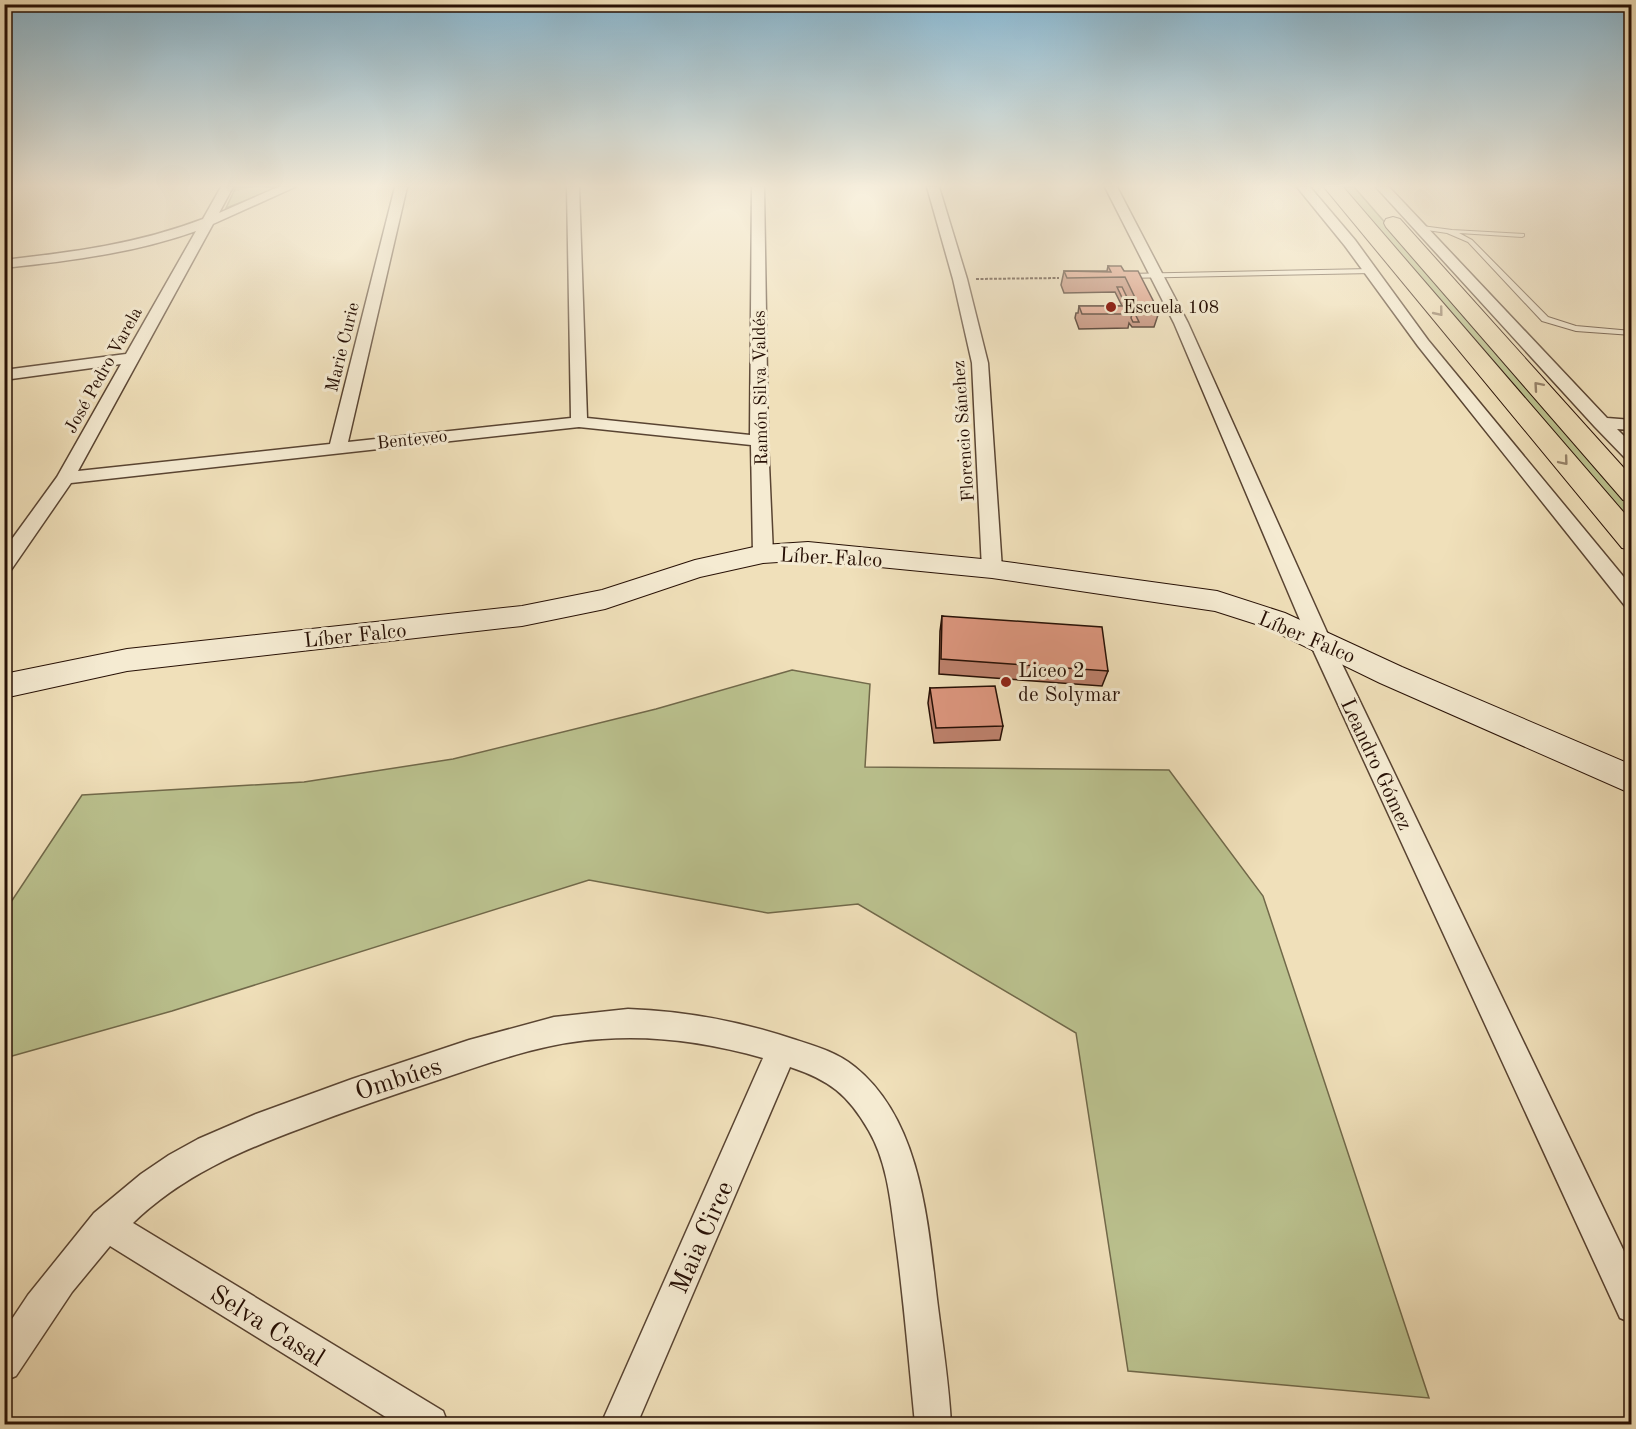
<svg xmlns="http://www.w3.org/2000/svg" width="1636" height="1429" viewBox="0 0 1636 1429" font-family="'Old Standard TT',serif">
<rect width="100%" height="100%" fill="#f0e0ba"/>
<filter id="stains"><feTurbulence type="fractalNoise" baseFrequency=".00333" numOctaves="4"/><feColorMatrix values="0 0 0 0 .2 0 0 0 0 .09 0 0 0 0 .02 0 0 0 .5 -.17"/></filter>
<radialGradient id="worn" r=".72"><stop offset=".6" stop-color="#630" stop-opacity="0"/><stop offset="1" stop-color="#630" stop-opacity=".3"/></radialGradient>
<!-- green -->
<path fill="#bbc28f" stroke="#71694a" stroke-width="1.5" d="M 236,187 L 282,187 L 226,208 Z
M 1338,187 L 1354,187 L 1631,504 L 1631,526 Z
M 792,670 L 870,684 L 865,767 L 1169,770 L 1263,896 L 1429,1398 L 1128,1371 L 1076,1033 L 858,904 L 768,913 L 589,880 L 172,1011 L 5,1058 L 5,911 L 82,795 L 304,782 L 453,759 L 656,709 Z"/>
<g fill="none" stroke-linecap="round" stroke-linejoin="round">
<defs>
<path id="lane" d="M 1422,226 L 1452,230 L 1524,234 L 1524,236 L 1522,237 L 1459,233 L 1472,240 L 1548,317 L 1576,326 L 1632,331 L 1632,335 L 1576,331 L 1542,321 L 1468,242 L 1447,233 L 1420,229 L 1419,228 Z
M 1370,269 L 1374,271 L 1373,273 L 1126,278 L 1122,276 L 1126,274 Z"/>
<path id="street" d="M 221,187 L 233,187 L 219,213 L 278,187 L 295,187 L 213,224 L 78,471 L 330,444 L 395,187 L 407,187 L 348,442 L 571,418 L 567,187 L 579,187 L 587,418 L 750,435 L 752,187 L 764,187 L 768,441 L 773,554 L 770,559 L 763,561 L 756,559 L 753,554 L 751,445 L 579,427 L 71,483 L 11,570 L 4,572 L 4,550 L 57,477 L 121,364 L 4,380 L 4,370 L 126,354 L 196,231 C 134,253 70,261 4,268 L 4,260 C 73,252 138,244 203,219 Z
M 927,187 L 939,187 L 967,279 L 988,363 L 1002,569 L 999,574 L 992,576 L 985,574 L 982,569 L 972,363 L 953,279 Z
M 1105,187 L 1117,187 L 1188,323 L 1330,639 L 1632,1268 L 1632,1323 L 1620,1318 L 1308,639 L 1174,323 Z
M 1297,187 L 1310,187 L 1355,240 L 1428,340 L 1632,587 L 1632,608 L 1625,606 L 1418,346 L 1345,246 Z
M 1376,187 L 1389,187 L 1607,418 L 1632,420 L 1632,430 L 1617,429 L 1632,444 L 1632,460 L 1626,459 L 1595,427 Z
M 628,1009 C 685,1011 739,1021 793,1039 C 815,1046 837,1052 855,1067 C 923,1122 928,1227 938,1307 C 943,1346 949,1385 951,1424 L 915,1424 C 909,1363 904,1302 896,1242 C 891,1205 888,1164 869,1131 C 848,1094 829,1080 790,1067 L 637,1424 L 601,1424 L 763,1058 C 710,1043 657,1035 602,1039 C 544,1042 489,1063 435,1081 C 390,1096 346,1111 302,1128 C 240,1151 182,1176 133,1223 L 443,1411 L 448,1424 L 397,1424 L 110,1246 L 72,1292 L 16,1376 L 4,1381 L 4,1331 L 28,1295 L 94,1213 L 141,1174 L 169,1155 L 198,1139 L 256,1114 L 352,1079 L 469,1040 L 554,1017 Z"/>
<path id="secondary" d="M 808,542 L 992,560 L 1217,591 L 1285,613 L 1402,667 L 1632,765 L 1632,794 L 1380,683 L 1265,627 L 1215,611 L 992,578 L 808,560 L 763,563 L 700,577 L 605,609 L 522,626 L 127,671 L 4,698 L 4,674 L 127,649 L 522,606 L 602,590 L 695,560 L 763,545 Z"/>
<path id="highway" d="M 1324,187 L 1343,187 L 1632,522 L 1632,550 L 1622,548 Z
M 1393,217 L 1400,219 L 1632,477 L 1632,502 L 1623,500 L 1386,227 L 1384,223 L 1386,219 Z"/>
</defs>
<!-- lane casing -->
<use href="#lane" stroke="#594432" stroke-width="2"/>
<!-- street casing -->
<use href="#street" stroke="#594432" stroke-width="3"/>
<!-- secondary casing -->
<use href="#secondary" stroke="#271005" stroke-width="2"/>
<!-- highway casing -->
<use href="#highway" stroke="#271005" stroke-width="2"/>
<!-- path -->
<path stroke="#271005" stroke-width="2" stroke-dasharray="3 1.5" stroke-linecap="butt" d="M 976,279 L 1059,278"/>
<!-- lane -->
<use href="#lane" fill="#f5ebd2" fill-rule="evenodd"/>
<!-- street -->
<use href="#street" fill="#f5ebd2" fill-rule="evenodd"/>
<!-- secondary -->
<use href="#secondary" fill="#f5ebd2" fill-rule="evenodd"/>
<!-- highway -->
<use href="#highway" fill="#f0e0ba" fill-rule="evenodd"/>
</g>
<!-- wall -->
<path fill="#bd816c" stroke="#271005" stroke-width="1.5" d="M 1108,266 L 1124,271 L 1159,312 L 1154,327 L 1132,327 L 1129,323 L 1128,328 L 1079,329 L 1075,318 L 1076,313 L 1078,313 L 1079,306 L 1122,306 L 1115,292 L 1064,293 L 1061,285 L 1064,271 L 1107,271 Z
M 942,616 L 1108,671 L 1102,686 L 939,674 L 940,631 Z
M 930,688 L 1003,726 L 1000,740 L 934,743 L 928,703 Z"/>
<!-- building -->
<path fill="#dc967e" stroke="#271005" stroke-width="1.5" d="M 1108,266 L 1121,266 L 1124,271 L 1138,271 L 1159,312 L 1142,312 L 1125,277 L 1067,278 L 1064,271 L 1111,272 Z
M 1117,287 L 1122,287 L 1139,322 L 1133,322 L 1131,318 L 1132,314 L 1128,306 L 1126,306 Z
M 1079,306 L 1128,306 L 1132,314 L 1082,314 Z
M 942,616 L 1102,627 L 1108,671 L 941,659 Z
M 995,686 L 1003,726 L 936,728 L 930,688 Z"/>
<!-- one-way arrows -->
<defs><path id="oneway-chevron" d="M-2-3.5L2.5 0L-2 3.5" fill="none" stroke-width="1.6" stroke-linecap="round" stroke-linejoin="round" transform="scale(1.5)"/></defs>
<g stroke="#968269">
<use href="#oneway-chevron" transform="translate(1439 312) rotate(51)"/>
<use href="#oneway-chevron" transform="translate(1538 386) rotate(-131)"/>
<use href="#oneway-chevron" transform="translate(1564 461) rotate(50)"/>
</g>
<!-- sky -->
<linearGradient id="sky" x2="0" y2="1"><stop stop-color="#89b8d2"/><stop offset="0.48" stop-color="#f8f1e0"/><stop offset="1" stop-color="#f8f1e0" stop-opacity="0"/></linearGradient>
<rect width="1636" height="387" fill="url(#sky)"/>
<!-- markers -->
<g fill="#8f2418" stroke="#f5ebd2" stroke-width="2">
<circle cx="1111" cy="307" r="6"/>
<circle cx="1006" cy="682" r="6"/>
</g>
<g text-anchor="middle" stroke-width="6" stroke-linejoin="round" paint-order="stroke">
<!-- far-poi labels -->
<g font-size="18" fill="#271005" stroke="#f5ebd2" text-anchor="start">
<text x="1123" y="313">Escuela 108</text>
</g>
<!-- far-street labels -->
<g font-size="18" fill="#271005" stroke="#f5ebd2">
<text transform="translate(342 347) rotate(-76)" y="6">Marie Curie</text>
<text transform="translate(103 370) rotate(-61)" y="6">José Pedro Varela</text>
<text transform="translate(760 388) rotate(-91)" y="6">Ramón Silva Valdés</text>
<text transform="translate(963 431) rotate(-94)" y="6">Florencio Sánchez</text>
<text transform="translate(412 439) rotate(-6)" y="6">Benteveo</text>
</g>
<!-- street labels -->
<g font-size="21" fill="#271005" stroke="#f5ebd2">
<text transform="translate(831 557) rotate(3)" y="7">Líber Falco</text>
<text transform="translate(355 635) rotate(-6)" y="7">Líber Falco</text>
<text transform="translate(1307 637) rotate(23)" y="7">Líber Falco</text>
<text transform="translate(1377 764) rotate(65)" y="7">Leandro Gómez</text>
</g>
<!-- poi labels -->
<g font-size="21" fill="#271005" stroke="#f5ebd2" text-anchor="start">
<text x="1018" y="677">Liceo 2<tspan x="1018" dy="24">de Solymar</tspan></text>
</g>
<!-- near-street labels -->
<g font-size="26" fill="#271005" stroke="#f5ebd2">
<text transform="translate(398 1078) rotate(-18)" y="9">Ombúes</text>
<text transform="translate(701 1237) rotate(-66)" y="9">Maia Circe</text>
<text transform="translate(268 1325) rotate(32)" y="9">Selva Casal</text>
</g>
</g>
<!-- margin -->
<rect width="1636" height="1429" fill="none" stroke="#f0e0ba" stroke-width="24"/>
<rect x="6" y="6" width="1624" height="1417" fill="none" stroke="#271005" stroke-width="3"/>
<rect x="12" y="12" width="1612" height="1405" fill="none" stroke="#271005" stroke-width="1.5"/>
<rect width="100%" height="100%" filter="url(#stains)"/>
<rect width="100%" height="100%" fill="url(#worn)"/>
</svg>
